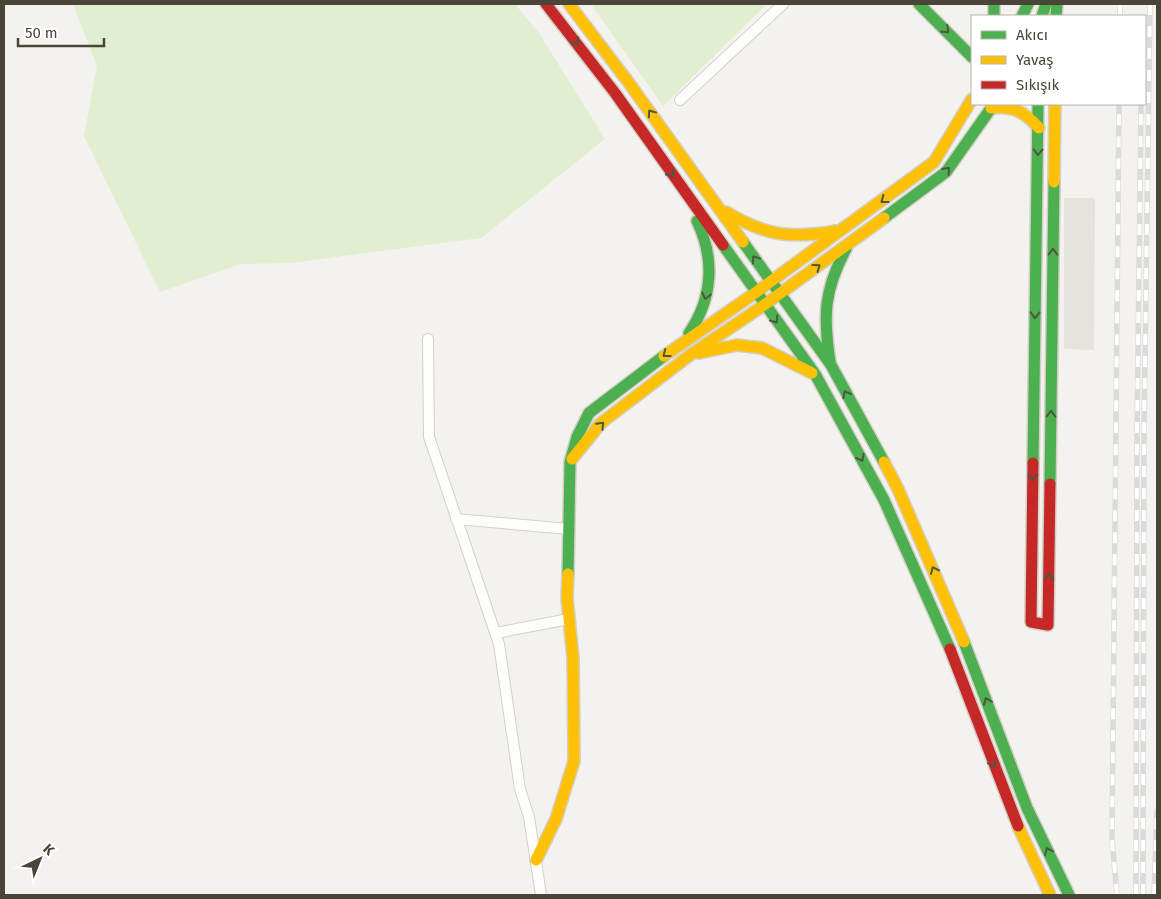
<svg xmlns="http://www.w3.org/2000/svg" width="1161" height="899" viewBox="0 0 1161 899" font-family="'Fira Sans',sans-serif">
<rect width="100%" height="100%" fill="#f4f2ee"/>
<!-- green -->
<path fill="#e1eecf" d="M 73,4 L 515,4 L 539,33 L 605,139 L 481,238 L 290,263 L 241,264 L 160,292 L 84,136 L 97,66 Z
M 591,4 L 767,4 L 663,106 Z"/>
<!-- parking -->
<path fill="#e6e3df" d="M 1064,198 L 1095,198 L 1094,350 L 1064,349 Z"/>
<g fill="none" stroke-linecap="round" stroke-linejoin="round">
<defs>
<path id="street" d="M 680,100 L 783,4
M 428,339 L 429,437 L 499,644 L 520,789 L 529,817 L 541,895
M 456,519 L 568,529
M 496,633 L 569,619"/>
<path id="fast" d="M 919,4 L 972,57
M 994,4 L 994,16
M 1022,16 L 1028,4
M 1042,16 L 1046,4
M 1056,16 L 1057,4
M 884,218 L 946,172 L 994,104
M 743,242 L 831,365 L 884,462
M 723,245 L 815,374 L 884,500 L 950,649
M 689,333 C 713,298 715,259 697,221
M 830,361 C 823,316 824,290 846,249
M 1033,463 L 1038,104
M 1050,484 L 1054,182
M 568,574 L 570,462 L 577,437 L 589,413 L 664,356
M 964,642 L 1027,808 L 1069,895"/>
<path id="slow" d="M 569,4 L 629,83 L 743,242
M 991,108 C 1013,106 1024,111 1039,128
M 1054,182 L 1055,104
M 726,212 C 766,236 791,239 836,231
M 699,353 L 737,345 L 762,348 L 812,373
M 664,356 L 755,293 L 934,162 L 972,99
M 572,459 L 601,423 L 690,355 L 764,305 L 884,218
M 884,462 L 898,489 L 964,642
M 1018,826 L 1050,895
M 536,860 L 556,819 L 574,761 L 573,658 L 567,598 L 568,574"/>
<path id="jam" d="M 546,4 L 615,93 L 723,245
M 1033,463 L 1031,622 L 1048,625 L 1050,484
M 950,649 L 1018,826"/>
</defs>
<!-- street casing -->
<use href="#street" stroke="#d2d0cb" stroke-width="12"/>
<!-- fast casing -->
<use href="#fast" stroke="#d3cfc5" stroke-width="14"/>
<!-- slow casing -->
<use href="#slow" stroke="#d3cfc5" stroke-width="14"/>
<!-- jam casing -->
<use href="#jam" stroke="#d3cfc5" stroke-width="14"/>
<!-- street -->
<use href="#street" stroke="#fdfdfc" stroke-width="10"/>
<!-- fast -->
<use href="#fast" stroke="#4caf50" stroke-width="11"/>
<!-- slow -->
<use href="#slow" stroke="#ffc107" stroke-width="11"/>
<!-- jam -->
<use href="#jam" stroke="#c62828" stroke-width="11"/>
<defs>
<path id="rail" d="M 1120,16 L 1120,4
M 1117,895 L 1112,840 L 1119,104
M 1136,895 L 1137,433 L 1141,104
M 1143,895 L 1144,432 L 1150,4
M 1154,895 L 1157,811"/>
</defs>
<!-- rail casing -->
<use href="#rail" stroke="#dbdbda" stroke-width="5.5"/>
<!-- rail -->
<use href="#rail" stroke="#fff" stroke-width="4" stroke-dasharray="11" stroke-linecap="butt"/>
</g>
<!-- one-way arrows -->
<defs><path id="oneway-chevron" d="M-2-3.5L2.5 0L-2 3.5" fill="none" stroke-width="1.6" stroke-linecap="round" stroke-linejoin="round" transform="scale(1.25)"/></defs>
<g stroke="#4b593e">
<use href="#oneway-chevron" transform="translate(946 30) rotate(44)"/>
<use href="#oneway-chevron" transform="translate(576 42) rotate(52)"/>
<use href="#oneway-chevron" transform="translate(651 113) rotate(-125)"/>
<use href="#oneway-chevron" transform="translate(1038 152) rotate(92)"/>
<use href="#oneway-chevron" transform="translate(947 170) rotate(-48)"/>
<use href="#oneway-chevron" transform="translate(671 174) rotate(55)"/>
<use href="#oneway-chevron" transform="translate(884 200) rotate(143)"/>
<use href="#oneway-chevron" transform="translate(1053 252) rotate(-89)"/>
<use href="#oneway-chevron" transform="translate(755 259) rotate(-126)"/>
<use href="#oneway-chevron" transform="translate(817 267) rotate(-36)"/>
<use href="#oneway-chevron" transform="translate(706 296) rotate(102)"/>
<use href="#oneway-chevron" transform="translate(1035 315) rotate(91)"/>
<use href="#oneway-chevron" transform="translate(775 320) rotate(54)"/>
<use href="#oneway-chevron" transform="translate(666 354) rotate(142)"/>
<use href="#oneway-chevron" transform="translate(846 394) rotate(-118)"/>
<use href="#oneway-chevron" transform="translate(1051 414) rotate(-89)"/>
<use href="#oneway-chevron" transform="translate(601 425) rotate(-46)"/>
<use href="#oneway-chevron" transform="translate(861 458) rotate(61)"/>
<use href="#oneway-chevron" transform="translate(1033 477) rotate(91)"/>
<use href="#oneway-chevron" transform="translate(934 570) rotate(-114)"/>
<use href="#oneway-chevron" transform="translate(1049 577) rotate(-89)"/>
<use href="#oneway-chevron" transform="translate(987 701) rotate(-111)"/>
<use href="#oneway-chevron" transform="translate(993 764) rotate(69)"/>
<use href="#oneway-chevron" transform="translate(1048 851) rotate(-115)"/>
</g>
<!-- border -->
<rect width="1161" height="899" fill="none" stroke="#4b4439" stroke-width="10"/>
<!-- legend -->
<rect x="971" y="15" width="175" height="90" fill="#ffffff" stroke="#b7b4b0"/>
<rect x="981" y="31" width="25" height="8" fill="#4caf50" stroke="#b7b4b0"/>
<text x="1016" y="40" font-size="15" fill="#4b4439">Akıcı</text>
<rect x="981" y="56" width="25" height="8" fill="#ffc107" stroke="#b7b4b0"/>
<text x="1016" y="65" font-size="15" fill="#4b4439">Yavaş</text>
<rect x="981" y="81" width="25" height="8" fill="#c62828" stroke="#b7b4b0"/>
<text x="1016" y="90" font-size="15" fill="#4b4439">Sıkışık</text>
<!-- north arrow -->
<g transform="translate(40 859) rotate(43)" stroke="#ffffff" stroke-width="4" paint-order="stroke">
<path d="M0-4L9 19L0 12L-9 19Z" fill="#4b4439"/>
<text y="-8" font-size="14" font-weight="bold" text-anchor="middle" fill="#4b4439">K</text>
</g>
<!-- scale -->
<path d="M18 38v8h86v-8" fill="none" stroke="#4b4439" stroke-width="2.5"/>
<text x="25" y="38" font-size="15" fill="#4b4439" stroke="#ffffff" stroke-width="4" paint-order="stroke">50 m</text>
</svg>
